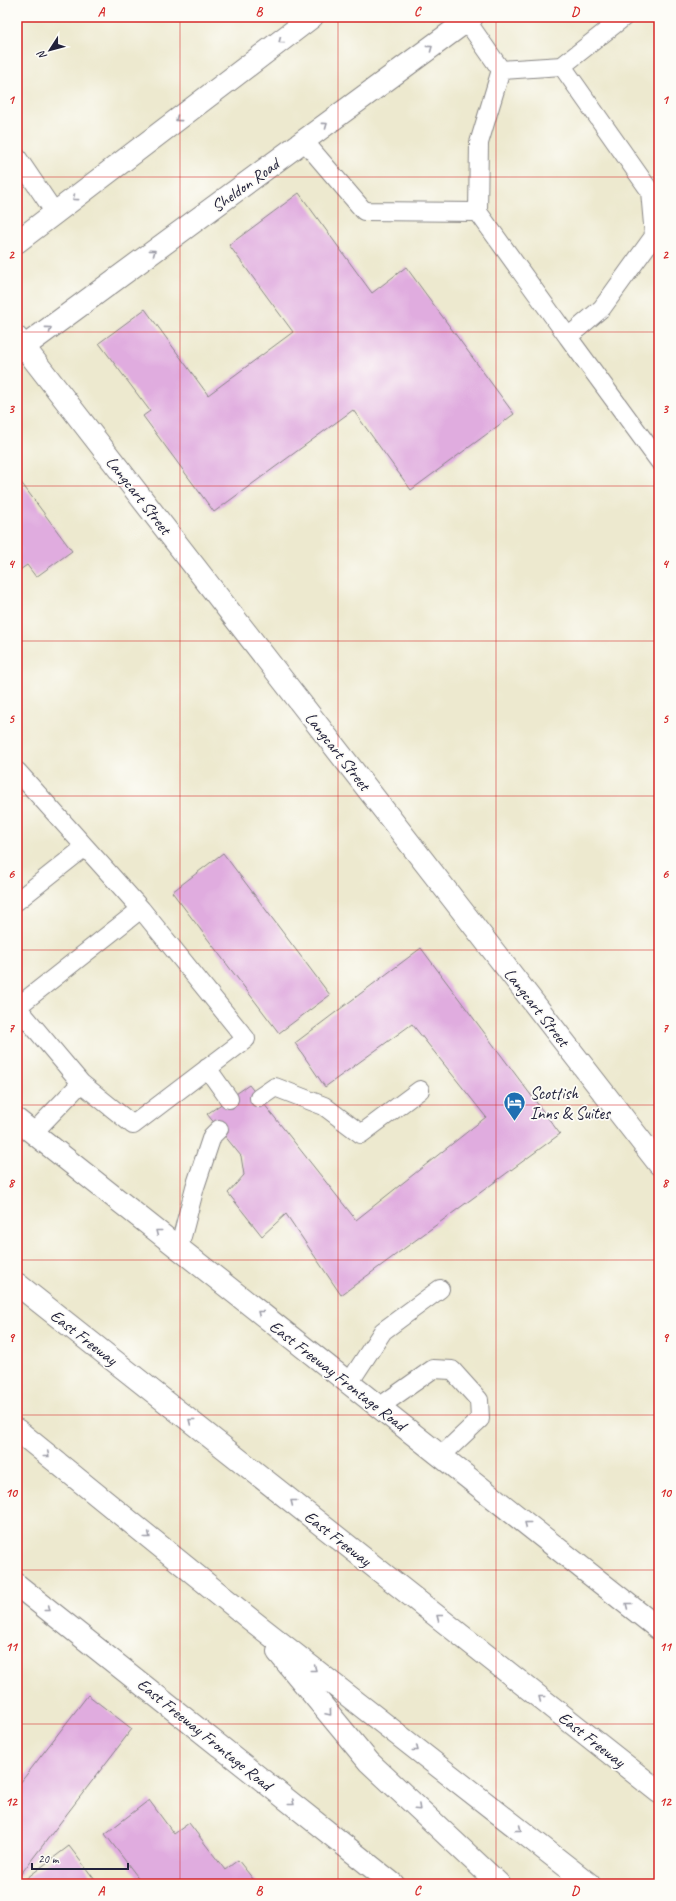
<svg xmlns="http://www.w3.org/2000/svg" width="676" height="1901" viewBox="0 0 676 1901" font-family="Caveat,sans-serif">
<rect width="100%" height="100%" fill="#fdfcf7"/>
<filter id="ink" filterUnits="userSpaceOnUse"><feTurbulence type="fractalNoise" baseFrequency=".025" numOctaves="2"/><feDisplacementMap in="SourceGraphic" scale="8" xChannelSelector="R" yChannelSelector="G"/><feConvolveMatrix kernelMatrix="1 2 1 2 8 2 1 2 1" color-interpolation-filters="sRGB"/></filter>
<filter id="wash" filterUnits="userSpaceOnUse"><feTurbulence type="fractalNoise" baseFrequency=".012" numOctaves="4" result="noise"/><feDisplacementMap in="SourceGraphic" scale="16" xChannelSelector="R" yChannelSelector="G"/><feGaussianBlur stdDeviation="0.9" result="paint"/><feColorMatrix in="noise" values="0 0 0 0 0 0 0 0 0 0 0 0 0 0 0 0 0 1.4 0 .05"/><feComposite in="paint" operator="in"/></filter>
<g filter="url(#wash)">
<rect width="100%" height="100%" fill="#ede9cf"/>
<g id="blocks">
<!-- building -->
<path fill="#e0acdf" d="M 299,193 L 372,293 L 406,267 L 514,414 L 411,490 L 353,410 L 214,512 L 143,416 L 150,411 L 99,343 L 145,309 L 208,395 L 293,332 L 229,245 Z
M 17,477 L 72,551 L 36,577 L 27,565 L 17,572 Z
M 223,853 L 330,995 L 279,1033 L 172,892 Z
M 421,948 L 560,1134 L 341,1295 L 286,1214 L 262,1236 L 228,1193 L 244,1175 L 241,1156 L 207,1114 L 249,1085 L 356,1220 L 486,1117 L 412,1024 L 325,1087 L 295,1043 Z
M 88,1695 L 132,1729 L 17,1879 L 17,1787 Z
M 149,1800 L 174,1834 L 189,1823 L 225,1870 L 238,1860 L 257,1884 L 143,1884 L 105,1834 Z
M 69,1846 L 98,1884 L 19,1884 Z"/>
</g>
</g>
<g filter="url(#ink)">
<use href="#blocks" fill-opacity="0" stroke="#888685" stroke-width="1"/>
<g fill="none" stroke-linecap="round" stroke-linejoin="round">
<defs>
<path id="lane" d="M 464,17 L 501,70 L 479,143 L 478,212 L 568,337
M 562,66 L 624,17
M 501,70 L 562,66 L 650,191 L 654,236 L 602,308 L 568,337 L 659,461
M 304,141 L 364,211 L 478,212
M 17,157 L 55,213
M 17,771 L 141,909 L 246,1039 L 133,1125 L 81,1083 L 33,1133
M 17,901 L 85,847
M 17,1007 L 141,909
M 17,1007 L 81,1083
M 207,1068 L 229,1099
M 259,1098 L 275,1087 L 324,1106 L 361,1134 L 420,1090
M 179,1248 L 195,1187 L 212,1136 L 219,1129
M 349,1383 L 383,1331 L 440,1289
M 379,1407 L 433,1369 L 452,1370 L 479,1400 L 480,1419 L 441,1456"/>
<path id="street" d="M 17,338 L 659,1164"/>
<path id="secondary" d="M 17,242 L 312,17
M 17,352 L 472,17
M 17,1120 L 659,1629
M 17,1585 L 393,1884"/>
<path id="highway" d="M 17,1284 L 659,1792
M 17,1430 L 250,1619 L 589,1884
M 278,1652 L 369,1762 L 499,1884"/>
</defs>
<!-- lane casing -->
<use href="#lane" stroke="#888685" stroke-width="20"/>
<!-- street casing -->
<use href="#street" stroke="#888685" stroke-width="24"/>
<!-- secondary casing -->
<use href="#secondary" stroke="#888685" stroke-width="24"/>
<!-- highway casing -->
<use href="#highway" stroke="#888685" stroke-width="24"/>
<!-- lane -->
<use href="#lane" stroke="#fff" stroke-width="18"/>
<!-- street -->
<use href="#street" stroke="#fff" stroke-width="22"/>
<!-- secondary -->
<use href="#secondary" stroke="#fff" stroke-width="22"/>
<!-- highway -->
<use href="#highway" stroke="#fff" stroke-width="22"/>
</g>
<!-- one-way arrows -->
<defs><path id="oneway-chevron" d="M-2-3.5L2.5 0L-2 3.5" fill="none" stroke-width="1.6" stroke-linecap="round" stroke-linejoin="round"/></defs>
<g stroke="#9c9ca7">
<use href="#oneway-chevron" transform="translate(281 41) rotate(143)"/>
<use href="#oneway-chevron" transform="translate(430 48) rotate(-36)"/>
<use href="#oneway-chevron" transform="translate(178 119) rotate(143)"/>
<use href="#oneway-chevron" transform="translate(325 125) rotate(-36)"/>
<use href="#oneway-chevron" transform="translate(75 198) rotate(143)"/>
<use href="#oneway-chevron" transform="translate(153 252) rotate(-36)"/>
<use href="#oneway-chevron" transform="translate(49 329) rotate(-36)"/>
<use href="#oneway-chevron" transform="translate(158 1232) rotate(-142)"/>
<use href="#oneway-chevron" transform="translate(260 1313) rotate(-142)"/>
<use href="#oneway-chevron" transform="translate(191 1421) rotate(-142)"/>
<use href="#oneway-chevron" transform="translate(47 1455) rotate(39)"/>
<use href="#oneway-chevron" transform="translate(293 1502) rotate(-142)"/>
<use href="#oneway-chevron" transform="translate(527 1524) rotate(-142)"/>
<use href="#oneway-chevron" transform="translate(148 1536) rotate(39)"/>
<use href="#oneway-chevron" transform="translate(628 1605) rotate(-142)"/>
<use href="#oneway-chevron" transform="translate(48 1609) rotate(39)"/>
<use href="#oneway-chevron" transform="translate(439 1617) rotate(-142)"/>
<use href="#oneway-chevron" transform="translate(314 1669) rotate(38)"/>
<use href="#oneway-chevron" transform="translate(541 1698) rotate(-142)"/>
<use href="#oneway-chevron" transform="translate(329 1713) rotate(50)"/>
<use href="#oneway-chevron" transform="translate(416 1749) rotate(38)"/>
<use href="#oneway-chevron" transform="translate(292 1803) rotate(39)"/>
<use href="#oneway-chevron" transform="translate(418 1808) rotate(43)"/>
<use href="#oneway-chevron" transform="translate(519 1829) rotate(38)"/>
</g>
</g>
<!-- grid -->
<path fill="none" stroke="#d62828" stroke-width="1" stroke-opacity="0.55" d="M 180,17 L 180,1884M 338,17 L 338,1884M 496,17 L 496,1884M 17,177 L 659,177M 17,332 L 659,332M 17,486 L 659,486M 17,641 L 659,641M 17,796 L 659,796M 17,950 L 659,950M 17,1105 L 659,1105M 17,1260 L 659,1260M 17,1415 L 659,1415M 17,1570 L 659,1570M 17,1724 L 659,1724"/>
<!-- icons -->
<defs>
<symbol id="hotel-pin" viewBox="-11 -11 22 30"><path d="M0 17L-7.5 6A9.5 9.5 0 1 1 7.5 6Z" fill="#1f6fb2" stroke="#fdfcf7"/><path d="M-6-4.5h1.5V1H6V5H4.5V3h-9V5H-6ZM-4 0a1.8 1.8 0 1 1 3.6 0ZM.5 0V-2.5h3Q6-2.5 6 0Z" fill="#fff"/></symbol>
</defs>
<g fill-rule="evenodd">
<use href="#hotel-pin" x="502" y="1090" width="25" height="34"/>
</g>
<g text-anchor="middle" stroke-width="3.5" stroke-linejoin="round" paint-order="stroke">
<!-- street labels -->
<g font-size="17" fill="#22223b" stroke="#fdfcf7">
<text transform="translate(245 185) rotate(-36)" y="6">Sheldon Road</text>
<text transform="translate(139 495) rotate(52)" y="6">Langcart Street</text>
<text transform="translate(338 751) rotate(52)" y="6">Langcart Street</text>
<text transform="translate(537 1007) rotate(52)" y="6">Langcart Street</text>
<text transform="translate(84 1337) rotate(38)" y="6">East Freeway</text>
<text transform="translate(338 1375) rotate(38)" y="6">East Freeway Frontage Road</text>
<text transform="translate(338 1538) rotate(38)" y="6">East Freeway</text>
<text transform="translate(205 1734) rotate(39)" y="6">East Freeway Frontage Road</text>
<text transform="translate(592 1739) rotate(38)" y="6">East Freeway</text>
</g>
<!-- poi labels -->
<g font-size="17" fill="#22223b" stroke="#fdfcf7" text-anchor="start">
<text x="530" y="1099">Scottish<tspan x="530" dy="20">Inns &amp; Suites</tspan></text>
</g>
</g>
<!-- margin -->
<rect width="676" height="1901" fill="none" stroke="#fdfcf7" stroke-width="44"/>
<!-- north arrow -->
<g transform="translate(50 50) rotate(234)" stroke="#fdfcf7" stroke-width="3" paint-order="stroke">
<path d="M0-3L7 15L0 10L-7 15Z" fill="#22223b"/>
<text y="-6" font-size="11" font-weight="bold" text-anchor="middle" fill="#22223b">N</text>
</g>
<!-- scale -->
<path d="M32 1863v6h96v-6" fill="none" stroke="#22223b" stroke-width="2"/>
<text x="38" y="1863" font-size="12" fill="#22223b" stroke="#fdfcf7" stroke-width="3" paint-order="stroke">20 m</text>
<rect x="22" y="22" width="632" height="1857" fill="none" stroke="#d62828" stroke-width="1.5"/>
<g font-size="13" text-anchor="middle" font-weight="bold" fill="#d62828">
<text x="101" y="16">A</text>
<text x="259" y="16">B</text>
<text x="417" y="16">C</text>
<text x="575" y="16">D</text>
<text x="11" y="104">1</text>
<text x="665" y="104">1</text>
<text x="11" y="259">2</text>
<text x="665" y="259">2</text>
<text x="11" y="413">3</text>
<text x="665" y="413">3</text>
<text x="11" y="568">4</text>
<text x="665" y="568">4</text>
<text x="11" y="723">5</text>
<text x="665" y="723">5</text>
<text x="11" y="878">6</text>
<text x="665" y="878">6</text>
<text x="11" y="1032">7</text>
<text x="665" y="1032">7</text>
<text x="11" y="1187">8</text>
<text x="665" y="1187">8</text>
<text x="11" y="1342">9</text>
<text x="665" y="1342">9</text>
<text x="11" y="1497">10</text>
<text x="665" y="1497">10</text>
<text x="11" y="1651">11</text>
<text x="665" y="1651">11</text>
<text x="11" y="1806">12</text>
<text x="665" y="1806">12</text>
<text x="101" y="1895">A</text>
<text x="259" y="1895">B</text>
<text x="417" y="1895">C</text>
<text x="575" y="1895">D</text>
</g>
</svg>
